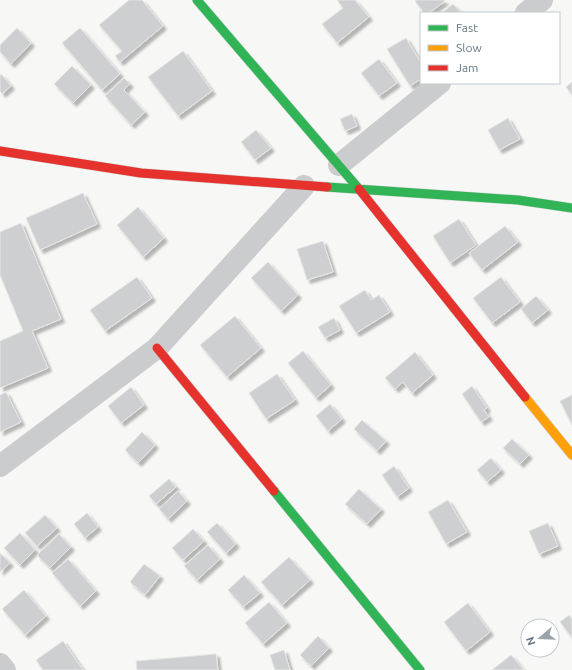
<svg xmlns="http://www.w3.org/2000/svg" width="572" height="670" viewBox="0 0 572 670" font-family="Ubuntu,sans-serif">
<defs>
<filter id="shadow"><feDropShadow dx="3.5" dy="3.5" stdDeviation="1" flood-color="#0004"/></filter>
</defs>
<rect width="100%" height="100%" fill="#f7f7f6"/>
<!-- building -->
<path fill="#cecfd0" stroke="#e6e6e6" filter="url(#shadow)" d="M 129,0 L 142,0 L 163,26 L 120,62 L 115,56 L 122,51 L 99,25 Z
M 337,0 L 355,0 L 369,17 L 337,43 L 322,24 L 343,8 Z
M 416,0 L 444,0 L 445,1 L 429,13 L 424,13 L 415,1 Z
M 453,4 L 461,13 L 442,13 Z
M 17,28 L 31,43 L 11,64 L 0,52 L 0,45 Z
M 80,28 L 120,74 L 102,90 L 62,43 Z
M 406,38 L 421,63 L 421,79 L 410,86 L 387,49 Z
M 183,51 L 212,91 L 178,116 L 148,77 Z
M 379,59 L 397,83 L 379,96 L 361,73 Z
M 72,66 L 91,85 L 73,103 L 54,84 Z
M 1,74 L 11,86 L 2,94 L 0,91 L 0,75 Z
M 124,78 L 130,84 L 124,90 L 145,112 L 131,125 L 105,96 Z
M 572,82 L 572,95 L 566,87 Z
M 352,114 L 357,126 L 345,131 L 340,119 Z
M 508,118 L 520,139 L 499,150 L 488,130 Z
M 256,130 L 271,148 L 255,160 L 241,142 Z
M 83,193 L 97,224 L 40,250 L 26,218 Z
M 138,207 L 164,238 L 143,257 L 117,225 Z
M 459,219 L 476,245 L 450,263 L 433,236 Z
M 21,223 L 61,319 L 32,331 L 48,368 L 0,388 L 0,341 L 23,331 L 0,275 L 0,232 Z
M 505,226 L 518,242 L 482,270 L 469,253 Z
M 323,241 L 333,272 L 307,280 L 297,249 Z
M 268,262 L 298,295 L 281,311 L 251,278 Z
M 137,277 L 152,298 L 105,331 L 90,310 Z
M 501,277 L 520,302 L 492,323 L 473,298 Z
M 365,290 L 371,300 L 379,295 L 390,312 L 356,333 L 339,306 Z
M 536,296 L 548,310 L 532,323 L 521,309 Z
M 235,316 L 261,348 L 227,377 L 200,345 Z
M 334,318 L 340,330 L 325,338 L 318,327 Z
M 303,351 L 331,385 L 316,398 L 288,363 Z
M 415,352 L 433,375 L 412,393 L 403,382 L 395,389 L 385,378 Z
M 277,374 L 295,400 L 266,419 L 249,393 Z
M 472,386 L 487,408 L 484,410 L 489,417 L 481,422 L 462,394 Z
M 131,387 L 144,405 L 121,423 L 108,406 Z
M 6,392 L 21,422 L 0,432 L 0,395 Z
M 572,395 L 572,425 L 560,401 Z
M 330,404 L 342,419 L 328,431 L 316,416 Z
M 362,420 L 386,441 L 377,451 L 354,429 Z
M 142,432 L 155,445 L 138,463 L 125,450 Z
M 512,439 L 529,455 L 520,464 L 503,448 Z
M 491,458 L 501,470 L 487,482 L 477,470 Z
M 394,466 L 409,488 L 397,497 L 382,475 Z
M 169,479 L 176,487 L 156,504 L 149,496 Z
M 359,489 L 381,509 L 367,524 L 345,504 Z
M 178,491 L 187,501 L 168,519 L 159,509 Z
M 448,500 L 467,532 L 446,544 L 428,512 Z
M 87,513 L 98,527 L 85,538 L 74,524 Z
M 45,515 L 57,528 L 37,546 L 25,533 Z
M 217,523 L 236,544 L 226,553 L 207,532 Z
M 548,523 L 558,546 L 539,554 L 529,531 Z
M 193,529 L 204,541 L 183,560 L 172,548 Z
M 20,533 L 35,550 L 20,565 L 4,548 Z
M 59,534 L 71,547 L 50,568 L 37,555 Z
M 208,545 L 220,559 L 197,580 L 184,566 Z
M 0,553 L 10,563 L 0,572 Z
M 289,557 L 310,580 L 282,605 L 261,582 Z
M 68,559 L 96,591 L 80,606 L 52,573 Z
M 144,564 L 160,576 L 145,595 L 130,582 Z
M 244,575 L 260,593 L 243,607 L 228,590 Z
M 24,590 L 46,616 L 25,635 L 2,609 Z
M 269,602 L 287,623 L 263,644 L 245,623 Z
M 468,603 L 490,632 L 466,651 L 444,622 Z
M 569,615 L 572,619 L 572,638 L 560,622 Z
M 318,636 L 329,648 L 311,666 L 300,655 Z
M 63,641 L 83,670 L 43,670 L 36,660 Z
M 284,650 L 290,670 L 275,670 L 270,655 Z
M 216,654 L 218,670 L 137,670 L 136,661 Z
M 511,655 L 524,670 L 492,670 Z"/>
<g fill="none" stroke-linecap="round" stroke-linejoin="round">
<defs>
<path id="fast" d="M 197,0 L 359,189
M 327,187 L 518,200 L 572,208
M 274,491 L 420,670"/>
<path id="slow" d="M 525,397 L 572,455"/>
<path id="jam" d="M 0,151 L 141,173 L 327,187
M 359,189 L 525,397
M 157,348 L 274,491"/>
</defs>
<!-- fast casing -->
<use href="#fast" stroke="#d3d4d5" stroke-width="10"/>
<!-- slow casing -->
<use href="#slow" stroke="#d3d4d5" stroke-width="10"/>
<!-- jam casing -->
<use href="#jam" stroke="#d3d4d5" stroke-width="10"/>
<!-- street -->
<path stroke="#cbcccd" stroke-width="22" d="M 526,13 L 542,0
M 339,165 L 440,83
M 0,466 L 157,348 L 304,186
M 0,664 L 5,670"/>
<!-- fast -->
<use href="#fast" stroke="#30b455" stroke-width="9"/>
<!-- slow -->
<use href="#slow" stroke="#ff9f0a" stroke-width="9"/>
<!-- jam -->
<use href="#jam" stroke="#e5322d" stroke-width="9"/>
</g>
<!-- legend -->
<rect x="420" y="12" width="140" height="72" fill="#ffffff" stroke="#c3c9ce"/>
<rect x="428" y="25" width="20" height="6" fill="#30b455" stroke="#c3c9ce"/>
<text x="456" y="32" font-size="12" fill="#687885">Fast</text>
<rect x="428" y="45" width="20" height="6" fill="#ff9f0a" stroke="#c3c9ce"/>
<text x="456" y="52" font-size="12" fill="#687885">Slow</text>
<rect x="428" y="65" width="20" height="6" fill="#e5322d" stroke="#c3c9ce"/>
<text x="456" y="72" font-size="12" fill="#687885">Jam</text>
<!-- north arrow -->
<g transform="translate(540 638) rotate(251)"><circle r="19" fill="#ffffff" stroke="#c3c9ce"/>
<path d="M0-3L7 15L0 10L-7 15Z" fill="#9aa4ad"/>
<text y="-6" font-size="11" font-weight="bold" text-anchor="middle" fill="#687885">N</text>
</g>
</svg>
